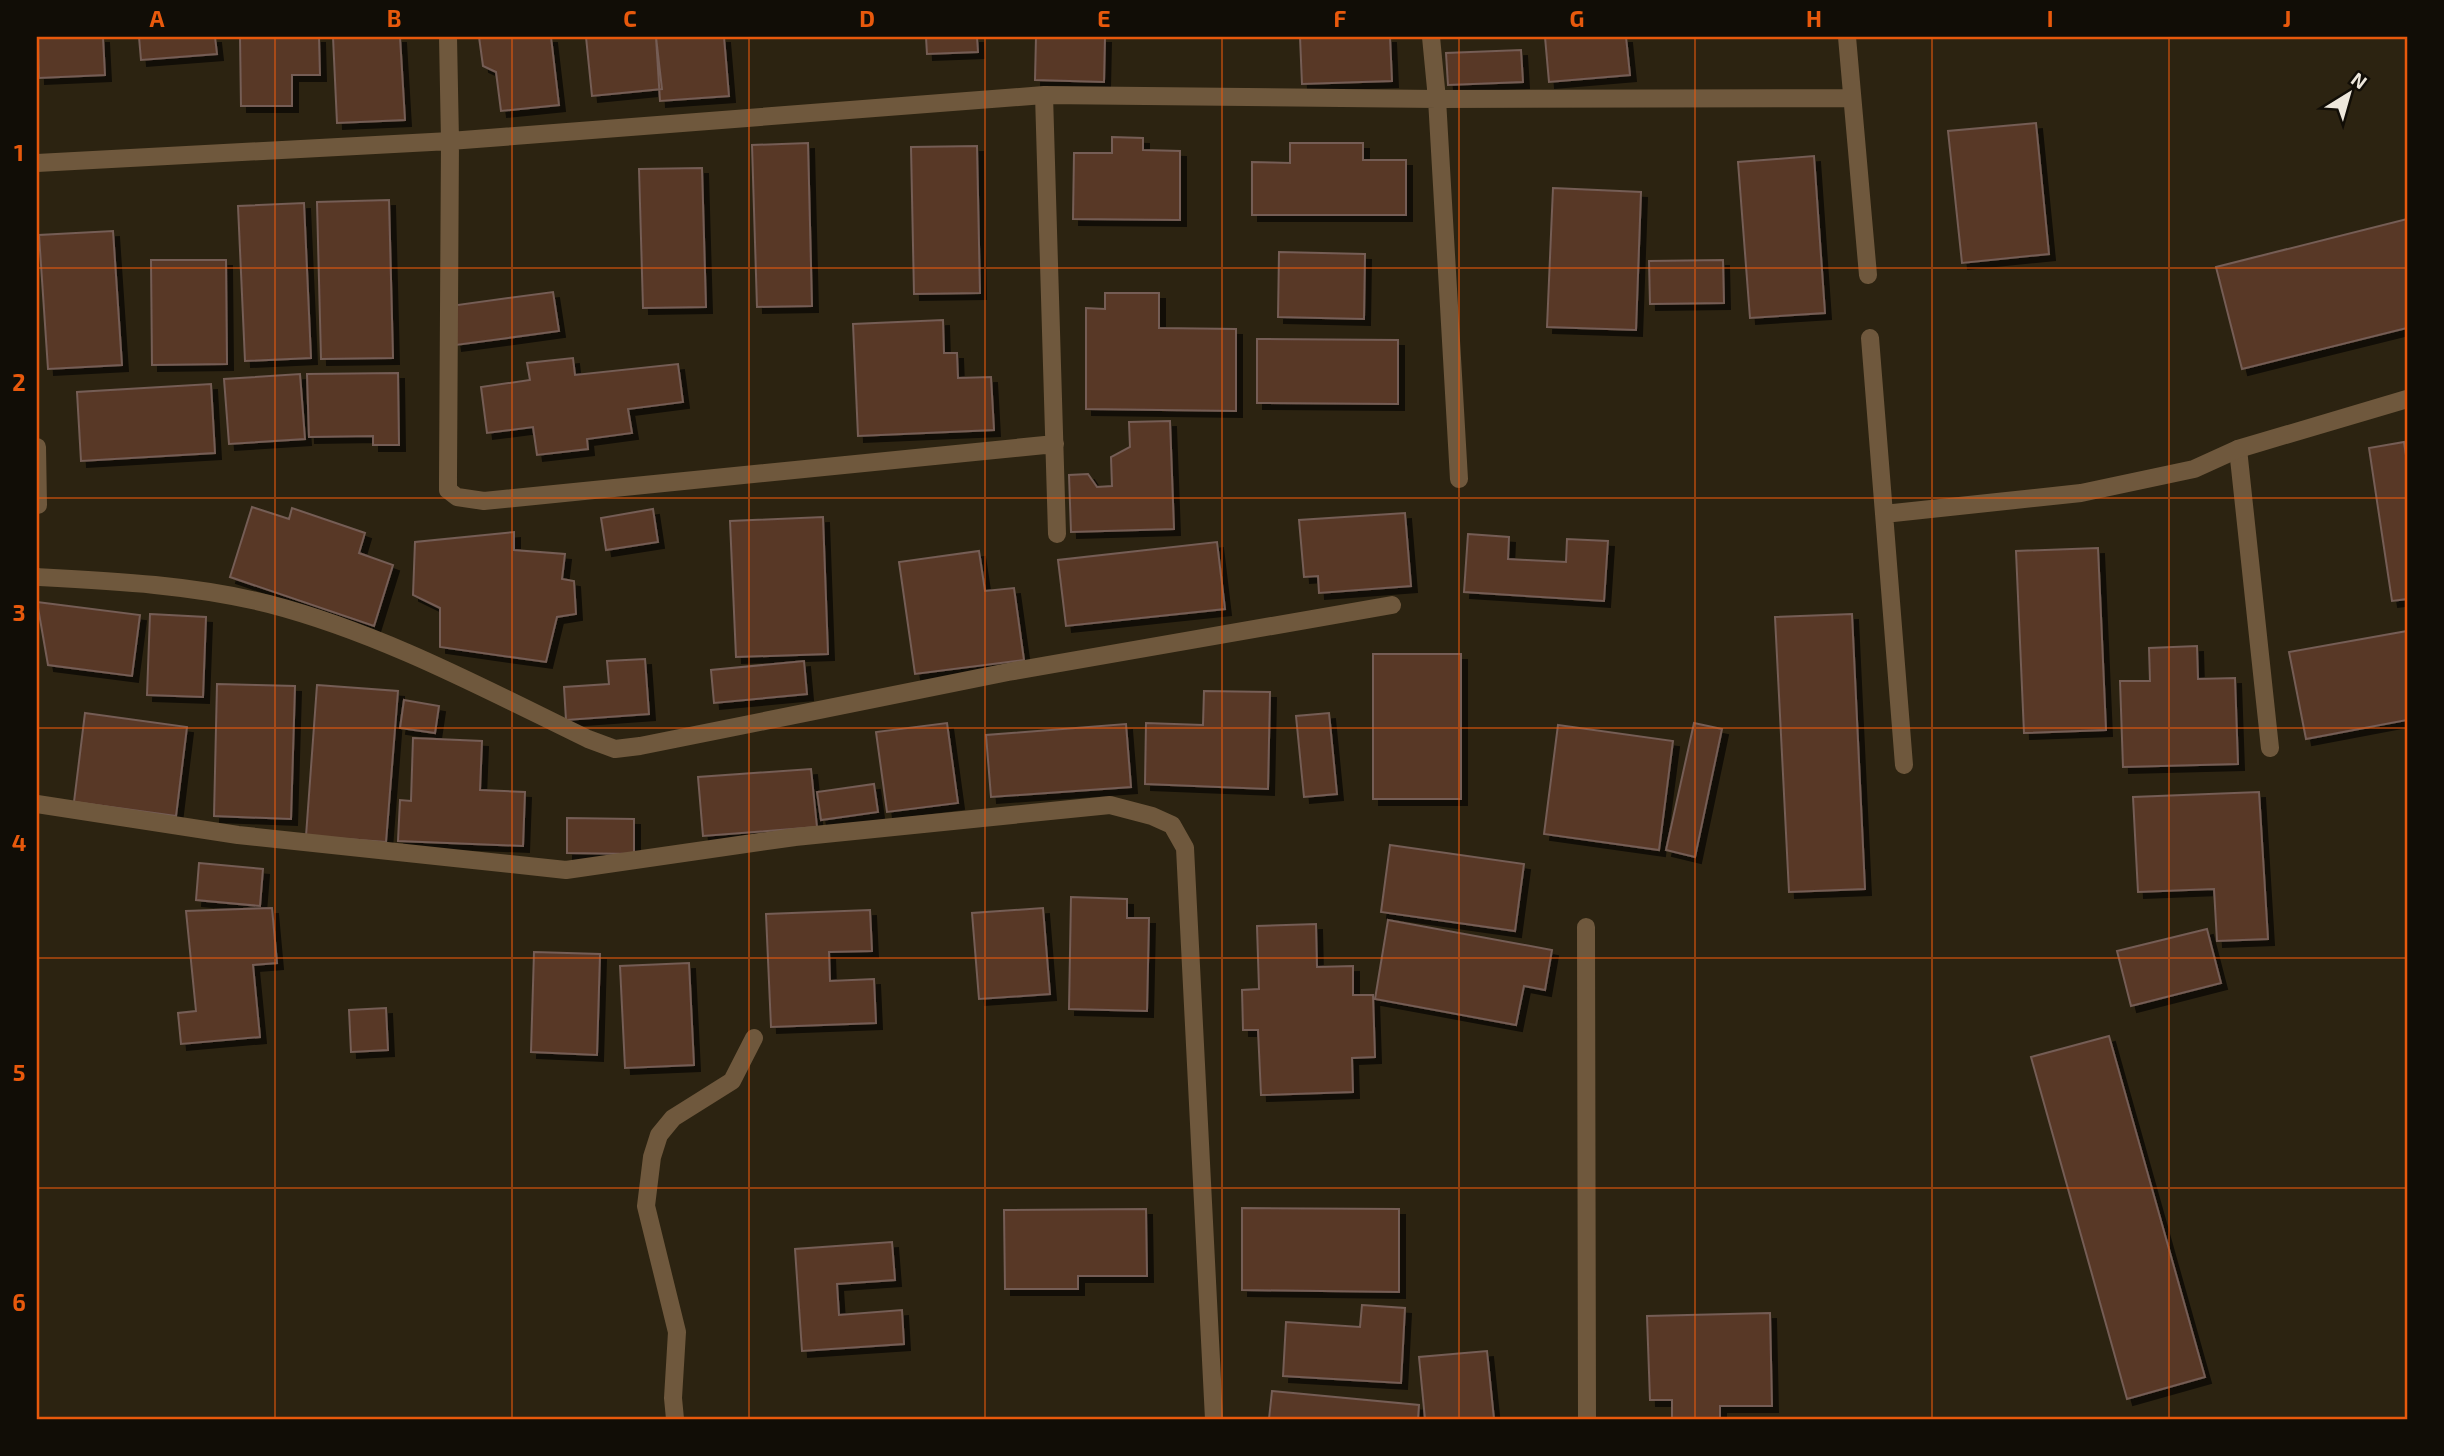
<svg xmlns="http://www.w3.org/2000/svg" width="2444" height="1456" viewBox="0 0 2444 1456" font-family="'Exo 2',sans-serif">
<defs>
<filter id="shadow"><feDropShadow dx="6" dy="6" stdDeviation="0" flood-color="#0009"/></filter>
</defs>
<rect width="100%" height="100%" fill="#2c2311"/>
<!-- building -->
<path fill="#583728" stroke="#745d54" stroke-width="2" filter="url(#shadow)" d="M 38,37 L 103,37 L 105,75 L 39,78 Z
M 139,37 L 215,37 L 217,54 L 141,60 Z
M 240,37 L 319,37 L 320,75 L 292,75 L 292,106 L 241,106 Z
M 333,37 L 400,37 L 405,120 L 337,123 Z
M 479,37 L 551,37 L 559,105 L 501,111 L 496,72 L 483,66 Z
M 586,37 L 656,37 L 662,89 L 592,96 Z
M 656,37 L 724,37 L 729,96 L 660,101 Z
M 926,37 L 977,37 L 978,52 L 927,54 Z
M 1036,37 L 1105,37 L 1104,82 L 1035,80 Z
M 1300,37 L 1390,37 L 1392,81 L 1302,84 Z
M 1545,37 L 1626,37 L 1630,75 L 1549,82 Z
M 1521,50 L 1523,82 L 1448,85 L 1446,53 Z
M 2036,123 L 2049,254 L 1962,263 L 1948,131 Z
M 1112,137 L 1143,138 L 1143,150 L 1180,151 L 1180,220 L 1073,219 L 1074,153 L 1112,153 Z
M 808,143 L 812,306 L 757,307 L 752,145 Z
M 1290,143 L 1363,143 L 1363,160 L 1406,160 L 1406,215 L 1252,215 L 1252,162 L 1290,163 Z
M 977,146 L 980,293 L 914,294 L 911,147 Z
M 1814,156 L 1825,313 L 1750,318 L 1738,162 Z
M 702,168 L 706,307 L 643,308 L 639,169 Z
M 1553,188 L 1641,192 L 1636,330 L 1547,327 Z
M 389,200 L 393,358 L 321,359 L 317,202 Z
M 304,203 L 311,358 L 245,361 L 238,206 Z
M 2407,219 L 2407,328 L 2242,369 L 2216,267 Z
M 113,231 L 122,365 L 48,369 L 39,235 Z
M 1279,252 L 1365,254 L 1364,319 L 1278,317 Z
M 151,260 L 226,260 L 227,364 L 152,365 Z
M 1723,260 L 1724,303 L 1650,304 L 1649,261 Z
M 553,292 L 559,331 L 456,345 L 450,306 Z
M 1105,293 L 1159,293 L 1159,328 L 1236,329 L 1236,411 L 1086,409 L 1086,308 L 1105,309 Z
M 943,320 L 944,353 L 957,353 L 958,378 L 991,377 L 994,430 L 858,436 L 853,324 Z
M 1257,339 L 1398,340 L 1398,404 L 1257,403 Z
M 573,358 L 575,375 L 678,364 L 683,402 L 628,409 L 632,433 L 587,439 L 588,449 L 537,455 L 533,427 L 487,433 L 481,387 L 530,380 L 527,363 Z
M 398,373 L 399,445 L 373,445 L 373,436 L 309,437 L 307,374 Z
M 300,374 L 305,439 L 229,444 L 224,379 Z
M 211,384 L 215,453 L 81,461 L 77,392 Z
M 1170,421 L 1174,529 L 1071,532 L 1069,475 L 1088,474 L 1097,487 L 1112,486 L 1111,457 L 1130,447 L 1129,422 Z
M 2404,442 L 2407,462 L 2407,599 L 2392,601 L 2369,448 Z
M 252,507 L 289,519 L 292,508 L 365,533 L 359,553 L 393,565 L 374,626 L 230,577 Z
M 653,509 L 658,542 L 606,550 L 601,518 Z
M 1405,513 L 1411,586 L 1319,593 L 1318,576 L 1304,577 L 1299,520 Z
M 823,517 L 828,654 L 736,657 L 730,521 Z
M 514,532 L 514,550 L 565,554 L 562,579 L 574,581 L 576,614 L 557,617 L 546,662 L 440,647 L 440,608 L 413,595 L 415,542 Z
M 1468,534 L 1509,537 L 1508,559 L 1566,562 L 1567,539 L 1608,541 L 1604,601 L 1464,592 Z
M 1217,542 L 1225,609 L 1066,626 L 1058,560 Z
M 2098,548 L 2106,730 L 2024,733 L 2016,551 Z
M 979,551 L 985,591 L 1014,588 L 1024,660 L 915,674 L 899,562 Z
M 37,602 L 140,615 L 132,676 L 48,665 Z
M 150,614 L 206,617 L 203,697 L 147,695 Z
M 1852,614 L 1865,889 L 1789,892 L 1775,617 Z
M 2407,631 L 2407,720 L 2306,739 L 2289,652 Z
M 2197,646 L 2198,679 L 2235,678 L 2238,764 L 2123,767 L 2120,681 L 2150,681 L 2149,648 Z
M 1373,654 L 1461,654 L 1461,799 L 1373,799 Z
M 645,659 L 649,714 L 566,720 L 564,687 L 609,684 L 607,661 Z
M 804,661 L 807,694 L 714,703 L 711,670 Z
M 217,684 L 295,686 L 291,819 L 214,816 Z
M 317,685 L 398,691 L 386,842 L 306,836 Z
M 1204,691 L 1270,692 L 1268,789 L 1145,784 L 1146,723 L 1203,725 Z
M 404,700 L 439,706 L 435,733 L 400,728 Z
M 85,713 L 187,727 L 176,816 L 74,802 Z
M 1329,713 L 1337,794 L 1304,797 L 1296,716 Z
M 947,723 L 958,803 L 887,812 L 876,732 Z
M 1694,723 L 1722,729 L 1695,857 L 1666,850 Z
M 1126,724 L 1131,787 L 991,797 L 986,735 Z
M 1558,725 L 1673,741 L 1659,850 L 1544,834 Z
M 413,738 L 482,741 L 480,790 L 525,792 L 523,846 L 398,841 L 400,800 L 411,801 Z
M 811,769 L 817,827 L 703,836 L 698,777 Z
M 874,784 L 878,812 L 821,820 L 817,792 Z
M 2259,792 L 2268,939 L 2217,941 L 2214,889 L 2138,892 L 2133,797 Z
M 567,818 L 634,819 L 634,854 L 567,853 Z
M 1390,845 L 1524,864 L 1515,931 L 1381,912 Z
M 199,863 L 263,869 L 260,906 L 196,900 Z
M 1071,897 L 1127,899 L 1127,918 L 1149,918 L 1147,1011 L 1069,1009 Z
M 272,908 L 277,963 L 253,965 L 260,1037 L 181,1044 L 178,1013 L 196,1011 L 186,911 Z
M 1043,908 L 1050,994 L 979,999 L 972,913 Z
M 870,910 L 872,951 L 829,952 L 830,981 L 874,979 L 876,1023 L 771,1027 L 766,914 Z
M 1388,920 L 1552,950 L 1545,990 L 1524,986 L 1516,1025 L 1375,999 Z
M 1316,924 L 1317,967 L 1353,966 L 1353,995 L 1373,995 L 1375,1057 L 1352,1058 L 1353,1092 L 1261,1095 L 1258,1030 L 1243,1030 L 1242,990 L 1259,989 L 1257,926 Z
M 2207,929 L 2221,983 L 2131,1006 L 2117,951 Z
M 534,952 L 600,954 L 597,1055 L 531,1052 Z
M 689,963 L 694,1065 L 625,1068 L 620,966 Z
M 386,1008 L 388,1050 L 351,1052 L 349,1010 Z
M 2109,1036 L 2205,1377 L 2127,1399 L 2031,1057 Z
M 1242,1208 L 1399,1209 L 1399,1292 L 1242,1290 Z
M 1146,1209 L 1147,1276 L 1078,1276 L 1078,1289 L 1005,1289 L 1004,1210 Z
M 892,1242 L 895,1280 L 837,1284 L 839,1315 L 902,1310 L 904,1344 L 802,1351 L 795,1249 Z
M 1362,1305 L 1405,1308 L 1401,1383 L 1283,1376 L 1286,1322 L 1360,1327 Z
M 1770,1313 L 1772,1406 L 1720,1406 L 1720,1419 L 1672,1419 L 1672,1400 L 1650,1400 L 1647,1316 Z
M 1487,1351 L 1494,1419 L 1425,1419 L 1419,1357 Z
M 1272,1391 L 1419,1405 L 1418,1419 L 1269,1419 Z"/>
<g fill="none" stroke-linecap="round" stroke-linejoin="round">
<!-- service -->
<path stroke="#6f583d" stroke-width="18" d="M 2238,449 L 2270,748
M 675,1419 L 673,1398 L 677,1332 L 646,1206 L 652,1157 L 659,1135 L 673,1118 L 732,1081 L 754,1038"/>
<!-- minor -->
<path stroke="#6f583d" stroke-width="18" d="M 448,37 L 450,141 L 448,478 L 448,490 L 457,497 L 484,501 L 1055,444
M 1431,37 L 1437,99 L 1459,479
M 1847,37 L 1868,275
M 1044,95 L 1057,534
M 37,163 L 450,141 L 1044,95 L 1437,99 L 1852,98
M 1870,338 L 1904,765
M 37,447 L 38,505
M 1884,514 L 2081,493 L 2194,469 L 2238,449 L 2407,399
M 37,577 C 114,581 194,585 269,604 C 381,633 485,689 588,739 L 615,749 L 640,746 L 1008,672 L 1392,605
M 37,804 L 238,835 L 566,870 L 795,837 L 1110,805 L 1152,816 L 1172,825 L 1185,848 L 1214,1419
M 1586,927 L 1587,1419"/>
</g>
<!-- grid -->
<path fill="none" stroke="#e8590c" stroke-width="2" stroke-opacity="0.55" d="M 275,37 L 275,1419M 512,37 L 512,1419M 749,37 L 749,1419M 985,37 L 985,1419M 1222,37 L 1222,1419M 1459,37 L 1459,1419M 1695,37 L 1695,1419M 1932,37 L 1932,1419M 2169,37 L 2169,1419M 37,268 L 2407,268M 37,498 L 2407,498M 37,728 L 2407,728M 37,958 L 2407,958M 37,1188 L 2407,1188"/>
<!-- border -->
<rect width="2444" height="1456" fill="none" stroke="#110d06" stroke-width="77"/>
<!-- north arrow -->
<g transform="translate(2349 94) rotate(37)" stroke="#110d06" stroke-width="5" paint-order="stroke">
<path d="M0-5L12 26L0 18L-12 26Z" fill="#ede7dc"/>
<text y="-10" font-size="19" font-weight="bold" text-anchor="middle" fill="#ede7dc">N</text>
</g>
<rect x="38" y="38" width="2368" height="1380" fill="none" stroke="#e8590c" stroke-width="2.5"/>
<g font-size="23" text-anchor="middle" font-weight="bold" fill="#e8590c">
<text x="157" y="27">A</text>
<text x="394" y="27">B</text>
<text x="630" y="27">C</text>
<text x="867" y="27">D</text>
<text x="1104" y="27">E</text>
<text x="1340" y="27">F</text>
<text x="1577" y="27">G</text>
<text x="1814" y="27">H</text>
<text x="2050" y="27">I</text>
<text x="2287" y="27">J</text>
<text x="19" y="161">1</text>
<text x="19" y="391">2</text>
<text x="19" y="621">3</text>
<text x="19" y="851">4</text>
<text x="19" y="1081">5</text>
<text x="19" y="1311">6</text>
</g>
</svg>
